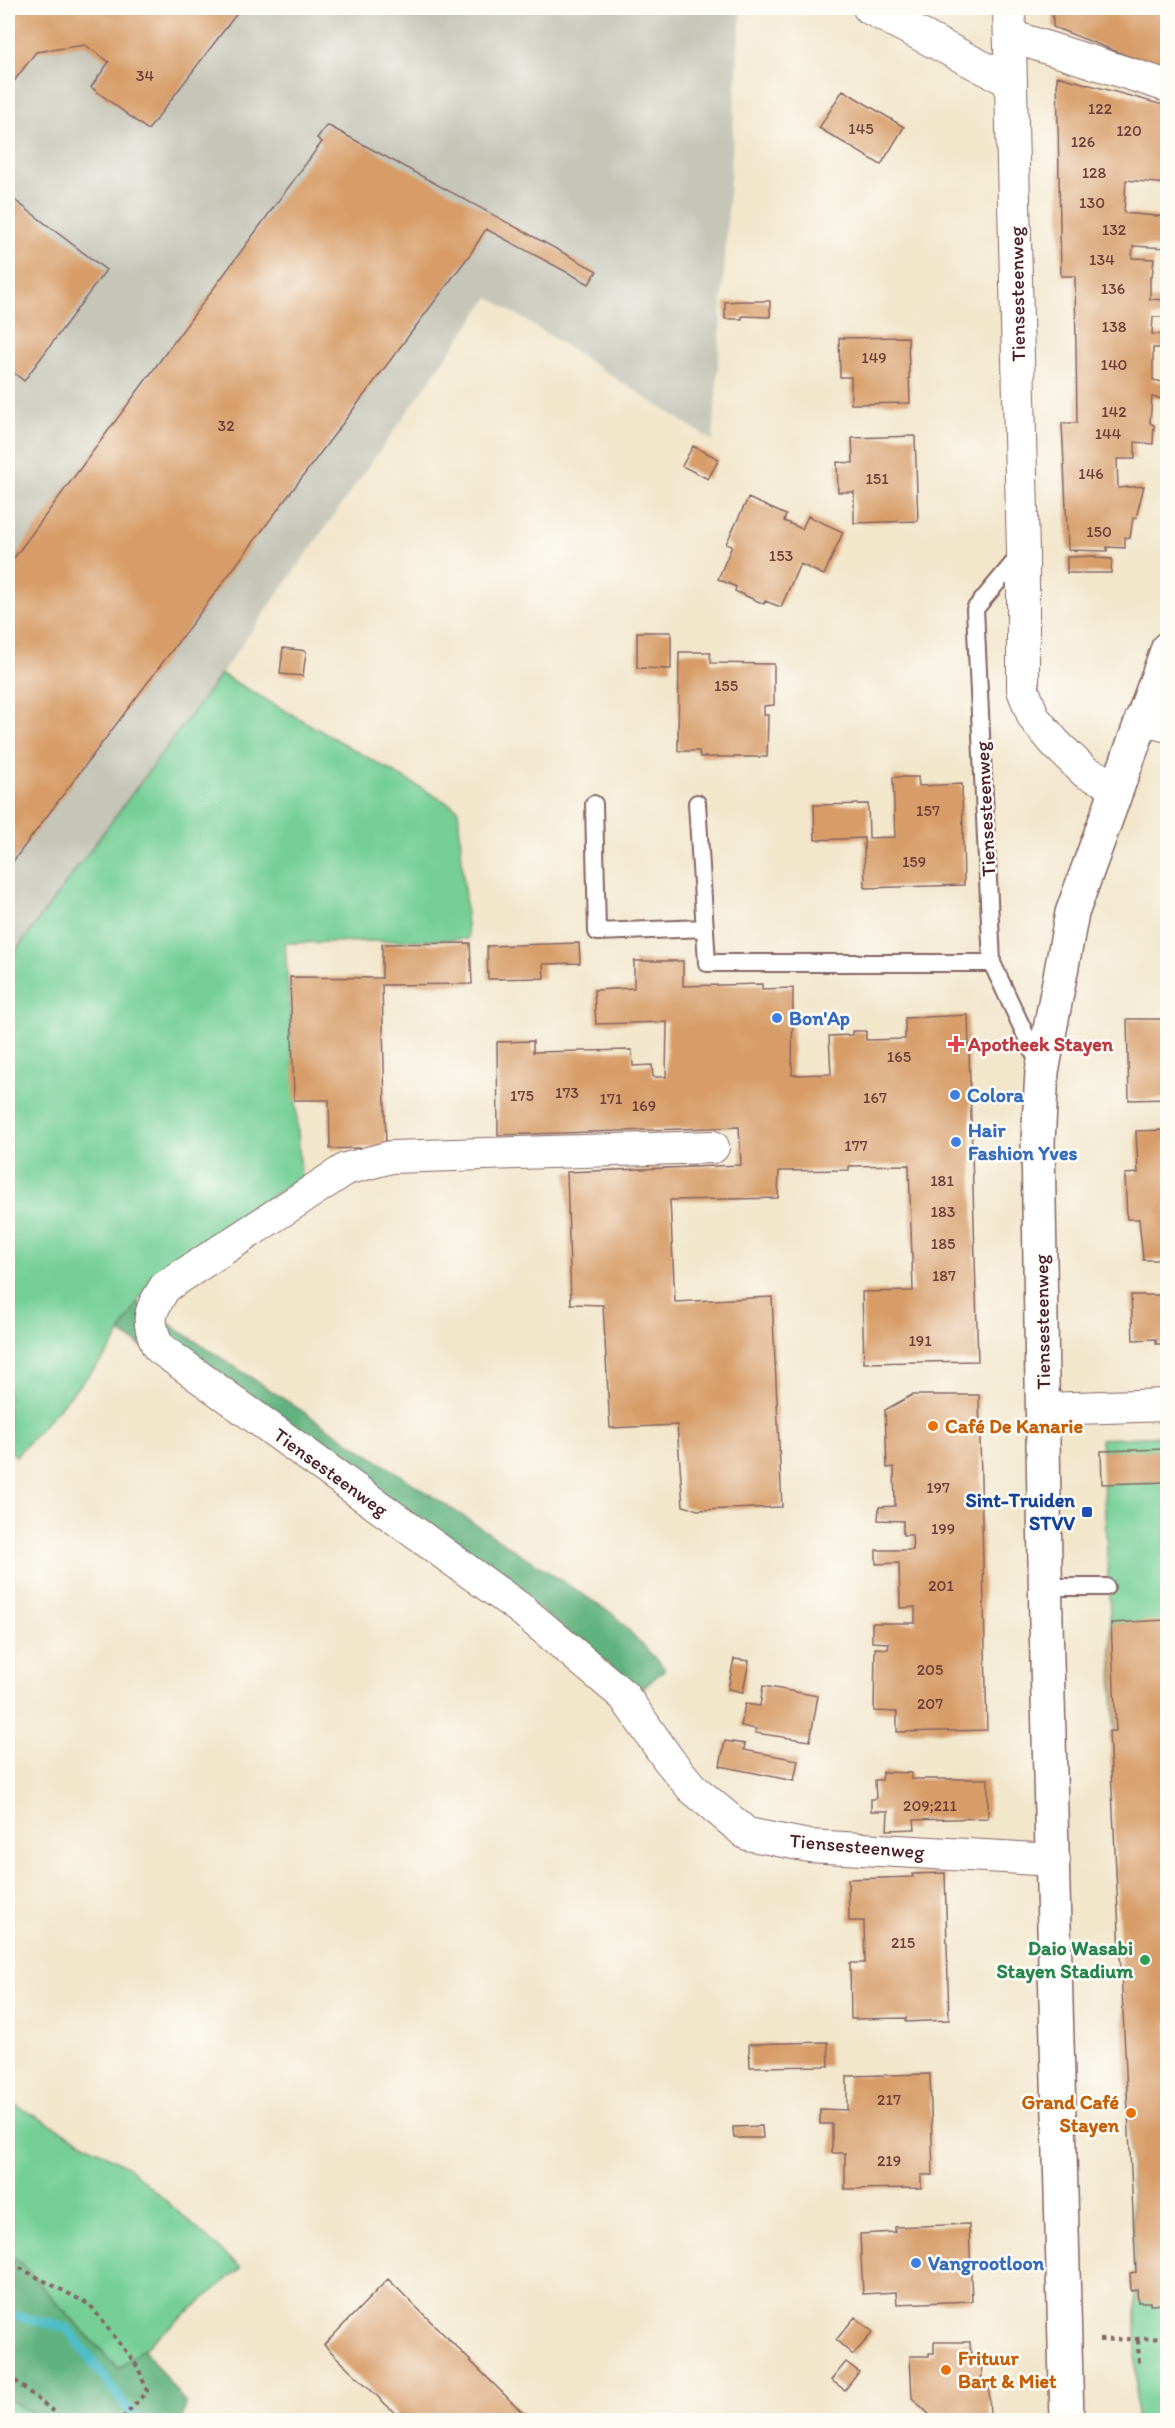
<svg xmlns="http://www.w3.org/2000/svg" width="1175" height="2428" viewBox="0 0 1175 2428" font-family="Itim,sans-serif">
<rect width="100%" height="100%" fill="#fdfcf7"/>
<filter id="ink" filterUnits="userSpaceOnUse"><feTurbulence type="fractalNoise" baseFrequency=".0167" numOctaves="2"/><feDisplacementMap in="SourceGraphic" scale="12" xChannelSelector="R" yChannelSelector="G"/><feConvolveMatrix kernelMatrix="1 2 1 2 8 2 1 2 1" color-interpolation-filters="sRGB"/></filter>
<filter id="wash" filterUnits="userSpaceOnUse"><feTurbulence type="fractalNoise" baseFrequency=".008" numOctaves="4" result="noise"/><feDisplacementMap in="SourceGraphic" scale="24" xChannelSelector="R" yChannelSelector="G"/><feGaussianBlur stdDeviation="1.35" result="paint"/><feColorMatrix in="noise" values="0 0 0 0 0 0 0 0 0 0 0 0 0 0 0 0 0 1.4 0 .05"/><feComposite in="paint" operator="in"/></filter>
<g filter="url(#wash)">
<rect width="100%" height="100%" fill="#f2e6cb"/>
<!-- industrial -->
<path fill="#c5c5b8" d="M 8,8 L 741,8 L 713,441 L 489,297 L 221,674 L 8,961 Z"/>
<!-- green -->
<path fill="#75cf95" stroke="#607760" stroke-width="1.5" d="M 221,674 L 458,809 L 468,939 L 285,943 L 301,1177 L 154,1274 L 109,1352 L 16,1456 L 8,1449 L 8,961 Z
M 1167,1436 L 1167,2420 L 1136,2420 L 1136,2309 L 1110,1613 L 1101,1439 Z
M 8,2101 L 127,2166 L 241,2268 L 119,2369 L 8,2250 Z
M 8,2399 L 43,2420 L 8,2420 Z"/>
<!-- forest -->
<path fill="#60b27e" stroke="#556854" stroke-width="1.5" d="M 137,1303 L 614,1615 L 665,1669 L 641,1690 L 535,1606 L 120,1332 Z
M 8,2250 L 118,2369 L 143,2348 L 186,2404 L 182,2420 L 43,2420 L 8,2399 Z"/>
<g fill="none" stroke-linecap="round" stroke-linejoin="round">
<!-- stream -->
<path stroke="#4fbdc7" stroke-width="10" d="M 8,2314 L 67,2328 L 136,2420"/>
</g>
<g id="blocks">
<!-- building -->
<path fill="#d79c68" d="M 8,8 L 241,8 L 148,130 L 91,87 L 109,62 L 85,45 L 36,52 L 8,89 Z
M 1053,8 L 1167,8 L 1167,71 L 1053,27 Z
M 1057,76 L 1167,106 L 1167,184 L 1126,180 L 1124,213 L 1167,217 L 1167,248 L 1133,246 L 1132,258 L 1154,259 L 1152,277 L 1150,277 L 1150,299 L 1165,300 L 1165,311 L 1167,311 L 1167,317 L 1153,317 L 1152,334 L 1167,335 L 1167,348 L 1153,348 L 1153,380 L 1167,383 L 1167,400 L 1152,397 L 1150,423 L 1154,425 L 1153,444 L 1135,442 L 1135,459 L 1117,459 L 1118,488 L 1144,486 L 1136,518 L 1133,518 L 1130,538 L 1125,537 L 1125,548 L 1107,547 L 1107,551 L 1068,550 L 1062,423 L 1077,423 L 1075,276 L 1061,276 Z
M 843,90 L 904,127 L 881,165 L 819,128 Z
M 8,100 L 16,106 L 8,117 Z
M 327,125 L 597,271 L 589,284 L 486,229 L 471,253 L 8,868 L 8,566 L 322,142 L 317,138 Z
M 8,195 L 106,270 L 24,381 L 8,368 Z
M 742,301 L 770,301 L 770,317 L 742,316 L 742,319 L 725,319 L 725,302 Z
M 908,337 L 910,403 L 851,404 L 851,377 L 840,377 L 839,338 Z
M 915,436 L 918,521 L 854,523 L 854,492 L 838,492 L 837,462 L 853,463 L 852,438 Z
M 693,446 L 719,459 L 708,479 L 682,466 Z
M 748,498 L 786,515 L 784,521 L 802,529 L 808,516 L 843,532 L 824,575 L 800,564 L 781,607 L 765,601 L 764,604 L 735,591 L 736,587 L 718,579 L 732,546 L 726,544 Z
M 1096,556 L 1096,558 L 1112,559 L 1111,573 L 1067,573 L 1067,557 Z
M 637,632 L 671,632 L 671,669 L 637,668 Z
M 283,648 L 306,651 L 303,676 L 280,674 Z
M 679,652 L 710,652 L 711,663 L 774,664 L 774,705 L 764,706 L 764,715 L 768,715 L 767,757 L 700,757 L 699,751 L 678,751 Z
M 893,777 L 918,777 L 919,786 L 962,784 L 964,885 L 865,888 L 864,838 L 815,840 L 814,805 L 868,804 L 869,838 L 895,837 Z
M 470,943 L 472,984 L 382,985 L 386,1147 L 330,1149 L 329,1100 L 294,1100 L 290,977 L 382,978 L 382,944 Z
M 579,943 L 580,963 L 543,964 L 544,978 L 488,979 L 487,946 Z
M 634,961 L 683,961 L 683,986 L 762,984 L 762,989 L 793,988 L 792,1075 L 831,1074 L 829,1036 L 852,1035 L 852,1031 L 866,1031 L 866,1040 L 905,1039 L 905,1018 L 968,1015 L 978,1361 L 864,1363 L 862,1292 L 913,1291 L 909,1165 L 849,1166 L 849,1170 L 779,1171 L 778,1198 L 670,1200 L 675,1302 L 772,1297 L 782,1507 L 698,1510 L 683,1506 L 677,1425 L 610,1428 L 603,1305 L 571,1304 L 567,1172 L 741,1165 L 739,1127 L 498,1135 L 497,1042 L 533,1041 L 533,1052 L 632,1050 L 633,1066 L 652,1065 L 653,1077 L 666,1077 L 667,1022 L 596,1024 L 594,990 L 634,988 Z
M 1127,1019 L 1167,1019 L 1167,1099 L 1129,1100 Z
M 1167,1130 L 1167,1260 L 1143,1260 L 1139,1219 L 1127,1219 L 1125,1174 L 1138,1173 L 1136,1131 Z
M 1131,1295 L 1167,1295 L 1167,1344 L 1156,1344 L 1156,1339 L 1133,1340 Z
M 912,1395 L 979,1395 L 987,1730 L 897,1732 L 897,1712 L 874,1711 L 875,1648 L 888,1649 L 889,1643 L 872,1642 L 872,1623 L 915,1623 L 915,1607 L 900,1608 L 899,1563 L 876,1564 L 876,1550 L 913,1550 L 912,1535 L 903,1535 L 903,1521 L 878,1520 L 879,1507 L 895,1506 L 894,1467 L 887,1468 L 885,1410 Z
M 1166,1449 L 1167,1482 L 1102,1484 L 1101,1451 Z
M 1167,1620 L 1167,2304 L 1150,2305 L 1150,2302 L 1138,2302 L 1137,2290 L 1131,2291 L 1130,2273 L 1136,2272 L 1109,1731 L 1116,1731 L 1111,1623 Z
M 734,1659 L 749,1661 L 743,1692 L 728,1689 Z
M 763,1686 L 818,1696 L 810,1741 L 755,1733 L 756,1729 L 741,1726 L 745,1704 L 760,1706 Z
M 725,1741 L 745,1744 L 744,1750 L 798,1760 L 794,1781 L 720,1766 Z
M 883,1772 L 911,1773 L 911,1779 L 988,1779 L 988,1818 L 914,1820 L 915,1829 L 887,1830 L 888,1811 L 871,1811 L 871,1799 L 876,1799 L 875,1780 L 882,1780 Z
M 945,1873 L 949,2020 L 906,2022 L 906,2018 L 851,2019 L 850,1963 L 865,1963 L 864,1921 L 849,1921 L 848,1879 L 913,1877 L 912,1874 Z
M 828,2042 L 829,2066 L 750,2067 L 749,2044 Z
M 930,2074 L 933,2175 L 921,2175 L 921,2188 L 845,2189 L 845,2153 L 832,2153 L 832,2124 L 820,2124 L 820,2109 L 847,2110 L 847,2076 Z
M 762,2126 L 763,2138 L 734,2138 L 733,2127 Z
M 969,2224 L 972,2301 L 897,2304 L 896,2292 L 863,2294 L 860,2234 L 895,2232 L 895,2227 Z
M 388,2279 L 530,2420 L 402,2420 L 324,2345 Z
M 855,2317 L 873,2332 L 853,2355 L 836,2340 Z
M 934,2342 L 970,2342 L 971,2356 L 981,2356 L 982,2384 L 989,2384 L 990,2420 L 935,2420 L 912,2398 L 910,2356 L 929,2356 L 929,2353 L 934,2353 Z
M 846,2362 L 859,2372 L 845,2390 L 831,2380 Z"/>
</g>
</g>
<g filter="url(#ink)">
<use href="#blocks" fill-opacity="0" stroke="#856563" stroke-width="1.5"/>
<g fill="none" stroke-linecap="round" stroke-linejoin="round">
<defs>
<path id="service" d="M 1020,555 L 975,609 L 992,963 L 1040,1066
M 697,803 L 707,963 L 992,963
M 594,804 L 597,932 L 705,928
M 1045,1587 L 1106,1587"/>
<path id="minor" d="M 869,8 L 1011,82
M 1009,8 L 1023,553 L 1023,690 L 1034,718 L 1056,744 L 1085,772 L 1117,786
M 1010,36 L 1168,86
M 1141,719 L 1168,726
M 713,1147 L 391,1157 L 346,1169 L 165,1287 C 149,1313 146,1318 158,1347 L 522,1610 L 624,1696 L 668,1759 L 692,1788 L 747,1834 L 809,1846 L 1054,1860
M 1044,1409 L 1168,1405"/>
<path id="secondary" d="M 1067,2420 L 1046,1622 L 1038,1142 L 1042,1072 L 1072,913 L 1168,648"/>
</defs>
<!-- service casing -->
<use href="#service" stroke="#856563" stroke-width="20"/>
<!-- minor casing -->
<use href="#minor" stroke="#856563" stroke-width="34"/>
<!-- secondary casing -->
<use href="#secondary" stroke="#856563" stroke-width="36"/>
<!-- path -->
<path stroke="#856563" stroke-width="4" stroke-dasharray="4.5 4.5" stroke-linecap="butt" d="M 8,2254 L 18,2267 L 90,2305 L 138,2367 L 147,2391 L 121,2420
M 1099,2340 L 1168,2338
M 1138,2340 L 1139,2365
M 8,2375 L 64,2420"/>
<!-- service -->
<use href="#service" stroke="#fff" stroke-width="16"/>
<!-- minor -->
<use href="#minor" stroke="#fff" stroke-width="32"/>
<!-- secondary -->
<use href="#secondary" stroke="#fff" stroke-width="33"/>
</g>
</g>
<!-- markers -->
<g fill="#3f7fe0" stroke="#fdfcf7" stroke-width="2">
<circle cx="777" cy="1018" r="6"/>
<circle cx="955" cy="1095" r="6"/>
<circle cx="956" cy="1142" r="6"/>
<circle cx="916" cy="2263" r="6"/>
</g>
<path fill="#e0444e" stroke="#fdfcf7" stroke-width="2" d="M953 1035h6v6h6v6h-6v6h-6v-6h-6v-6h6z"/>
<g fill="#e8710a" stroke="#fdfcf7" stroke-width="2">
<circle cx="933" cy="1426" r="6"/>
<circle cx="1131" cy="2113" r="6"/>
<circle cx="946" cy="2370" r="6"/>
</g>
<rect fill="#1a4fb4" stroke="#fdfcf7" stroke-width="2" x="1081" y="1506" width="12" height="12" rx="3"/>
<circle fill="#2e9e5b" stroke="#fdfcf7" stroke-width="2" cx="1145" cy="1960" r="6"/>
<g text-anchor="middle" stroke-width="5" stroke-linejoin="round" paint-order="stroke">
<!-- number labels -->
<g font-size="16" fill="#6d3e3a">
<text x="145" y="81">34</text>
<text x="1100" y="114">122</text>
<text x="861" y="134">145</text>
<text x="1129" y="136">120</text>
<text x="1083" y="147">126</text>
<text x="1094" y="178">128</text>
<text x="1092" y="208">130</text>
<text x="1114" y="235">132</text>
<text x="1102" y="265">134</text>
<text x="1113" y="294">136</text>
<text x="1114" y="332">138</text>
<text x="874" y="363">149</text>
<text x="1114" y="370">140</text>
<text x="1114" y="417">142</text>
<text x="226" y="431">32</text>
<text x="1108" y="439">144</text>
<text x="1091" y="479">146</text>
<text x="877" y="484">151</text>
<text x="1099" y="537">150</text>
<text x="781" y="561">153</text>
<text x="726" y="691">155</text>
<text x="928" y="816">157</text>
<text x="914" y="867">159</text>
<text x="899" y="1062">165</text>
<text x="567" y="1098">173</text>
<text x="522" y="1101">175</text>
<text x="875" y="1103">167</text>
<text x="611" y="1104">171</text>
<text x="644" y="1111">169</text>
<text x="856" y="1151">177</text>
<text x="942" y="1186">181</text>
<text x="943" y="1217">183</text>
<text x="943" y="1249">185</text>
<text x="944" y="1281">187</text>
<text x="920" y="1346">191</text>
<text x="938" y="1493">197</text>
<text x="943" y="1534">199</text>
<text x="941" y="1591">201</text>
<text x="930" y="1675">205</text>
<text x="930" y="1709">207</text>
<text x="930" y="1811">209;211</text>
<text x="903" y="1948">215</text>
<text x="889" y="2105">217</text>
<text x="889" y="2166">219</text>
</g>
<!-- street labels -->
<g font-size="20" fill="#4a1f2b" stroke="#fdfcf7">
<text transform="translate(1017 294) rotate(-91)" y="7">Tiensesteenweg</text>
<text transform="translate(985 809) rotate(-93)" y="7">Tiensesteenweg</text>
<text transform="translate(1042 1322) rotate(-91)" y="7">Tiensesteenweg</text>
<text transform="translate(331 1472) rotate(36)" y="7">Tiensesteenweg</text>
<text transform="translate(857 1846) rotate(5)" y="7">Tiensesteenweg</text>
</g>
<!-- shop labels -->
<g font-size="20" font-weight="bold" fill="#366cbe" stroke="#fdfcf7" text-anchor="start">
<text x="789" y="1025">Bon'Ap</text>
<text x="967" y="1102">Colora</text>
<text x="968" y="1137">Hair<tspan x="968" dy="23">Fashion Yves</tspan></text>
<text x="928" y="2270">Vangrootloon</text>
</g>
<!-- health labels -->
<g font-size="20" font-weight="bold" fill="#be3a42" stroke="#fdfcf7" text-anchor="start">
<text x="968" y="1051">Apotheek Stayen</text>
</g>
<!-- food labels -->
<g font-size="20" font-weight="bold" fill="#c56008" stroke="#fdfcf7" text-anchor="start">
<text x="945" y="1433">Café De Kanarie</text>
<text x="1119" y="2109" text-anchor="end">Grand Café<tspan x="1119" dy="23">Stayen</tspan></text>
<text x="958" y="2365">Frituur<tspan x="958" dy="23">Bart &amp; Miet</tspan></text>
</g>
<!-- transit labels -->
<g font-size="20" font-weight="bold" fill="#164399" stroke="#fdfcf7" text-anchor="end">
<text x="1075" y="1507">Sint-Truiden<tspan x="1075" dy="23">STVV</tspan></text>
</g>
<!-- leisure labels -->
<g font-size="20" font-weight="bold" fill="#27864d" stroke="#fdfcf7" text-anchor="end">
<text x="1133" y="1955">Daio Wasabi<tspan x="1133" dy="23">Stayen Stadium</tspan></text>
</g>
</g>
<!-- margin -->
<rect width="1175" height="2428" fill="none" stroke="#fdfcf7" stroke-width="30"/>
</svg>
